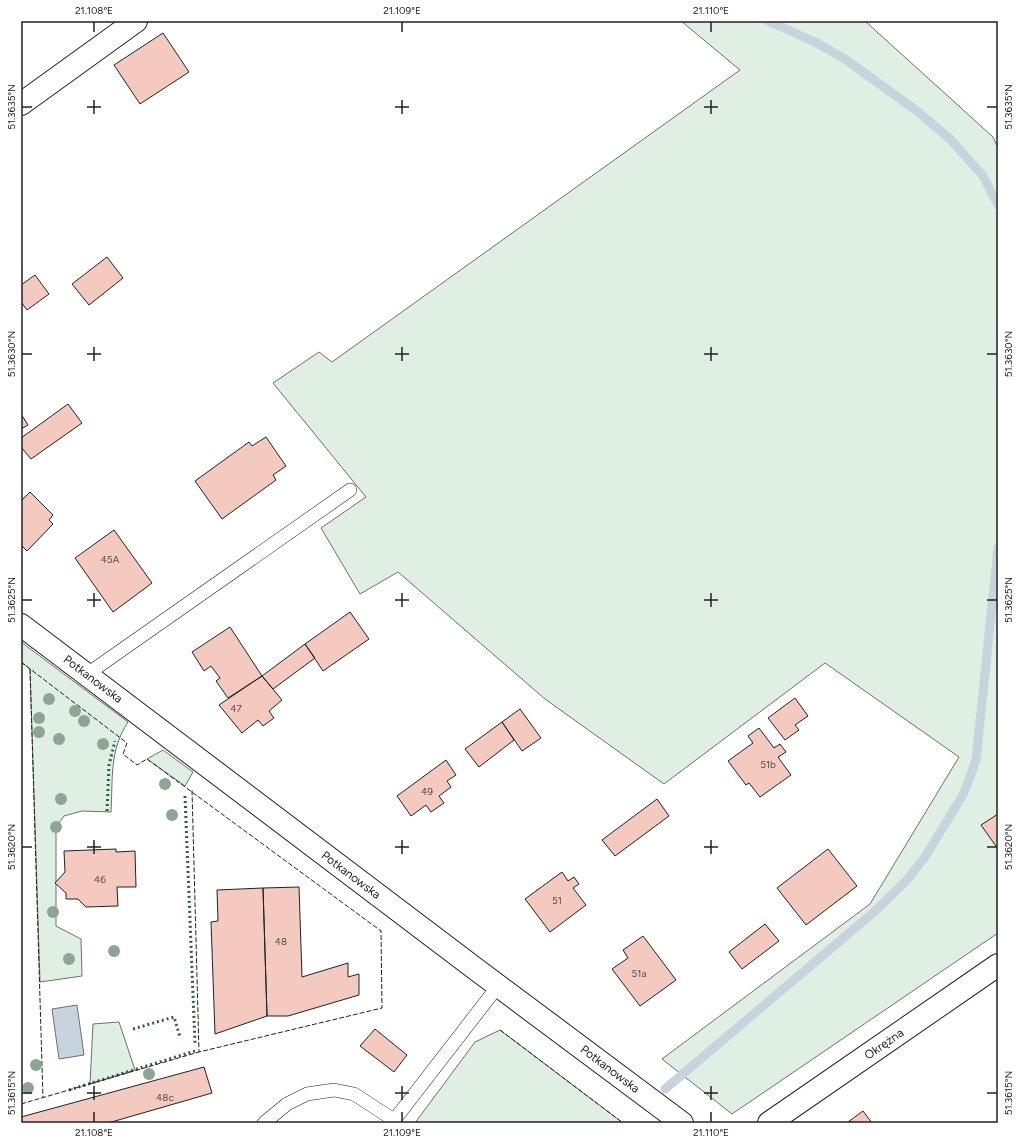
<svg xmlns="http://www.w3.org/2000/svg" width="1019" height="1144" viewBox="0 0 1019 1144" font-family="Figtree,sans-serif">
<rect width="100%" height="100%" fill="#fff"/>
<!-- green -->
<path fill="#e0efe3" stroke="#6f6f6f" d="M 681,21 L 865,21 L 993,137 L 998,148 L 998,933 L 732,1114 L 662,1059 L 870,904 L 959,757 L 825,663 L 664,784 L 545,699 L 398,572 L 360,594 L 321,528 L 366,497 L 273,383 L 319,352 L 332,362 L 740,70 Z
M 21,642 L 128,722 C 109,751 113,779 111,812 L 82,811 L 64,816 L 56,827 L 56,926 L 81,939 L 82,976 L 40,982 L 30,669 L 21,662 Z
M 163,750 L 193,772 L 185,786 L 147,759 Z
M 119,1022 L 135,1070 L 90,1084 L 93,1024 Z
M 500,1030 L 623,1123 L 415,1123 L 475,1042 Z"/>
<!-- water -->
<path fill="#c7d3dd" stroke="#6f6f6f" d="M 77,1005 L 84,1055 L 59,1059 L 52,1009 Z"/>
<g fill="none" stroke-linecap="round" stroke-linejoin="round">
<!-- stream -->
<path stroke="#c7d3dd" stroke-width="9" d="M 768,21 L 815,42 L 845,59 L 917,111 L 951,140 L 983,176 L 998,205
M 665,1089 L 874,912 L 906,881 L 925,857 L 964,793 L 976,760 L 998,548"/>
</g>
<!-- building -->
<path fill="#f3c9c0" stroke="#222" d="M 163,33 L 189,72 L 140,104 L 114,65 Z
M 107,257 L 123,278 L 89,305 L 72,284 Z
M 35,275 L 49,294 L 27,310 L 21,302 L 21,285 Z
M 68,404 L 82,423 L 31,459 L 21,447 L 21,438 Z
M 21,414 L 28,425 L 21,429 Z
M 266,437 L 286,466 L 273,475 L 276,480 L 222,519 L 195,481 L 249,442 L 252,446 Z
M 30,492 L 53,515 L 49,520 L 53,524 L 27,551 L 21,545 L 21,501 Z
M 114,530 L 152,583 L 113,612 L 75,558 Z
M 350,612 L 369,639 L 323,671 L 305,644 Z
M 230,627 L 262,676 L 228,698 L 216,681 L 220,678 L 211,666 L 204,671 L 192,652 Z
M 305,644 L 315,658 L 273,689 L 262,676 Z
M 262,676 L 282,700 L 269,711 L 274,718 L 263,726 L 258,720 L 242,733 L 219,705 Z
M 795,698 L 808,716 L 795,725 L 799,730 L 785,740 L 768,718 Z
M 520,709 L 541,738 L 522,751 L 502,722 Z
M 502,722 L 514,740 L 479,767 L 465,749 Z
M 759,728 L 774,748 L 780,744 L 786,752 L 778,757 L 791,775 L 760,797 L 749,783 L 746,785 L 728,761 L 753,743 L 748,736 Z
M 446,760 L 456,775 L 447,781 L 451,787 L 439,796 L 444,803 L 431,812 L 426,805 L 411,816 L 397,796 Z
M 657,799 L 669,816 L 615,856 L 602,840 Z
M 998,814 L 998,849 L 981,825 Z
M 116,849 L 116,852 L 135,851 L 136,887 L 117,887 L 118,906 L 86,907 L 78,899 L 66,899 L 66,893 L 55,883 L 65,872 L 64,851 Z
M 828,849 L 857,886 L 806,925 L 777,888 Z
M 562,872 L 568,881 L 574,877 L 579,884 L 573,888 L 586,905 L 550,932 L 525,899 Z
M 299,887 L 302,977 L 348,963 L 348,977 L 359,974 L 359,995 L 288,1016 L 267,1016 L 263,888 Z
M 263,888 L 267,1016 L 215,1034 L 211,922 L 218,921 L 217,890 Z
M 765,924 L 779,941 L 742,969 L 729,952 Z
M 643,936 L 676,980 L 640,1006 L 612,969 L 628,958 L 623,950 Z
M 375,1029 L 407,1055 L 394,1072 L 360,1046 Z
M 204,1067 L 212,1093 L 108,1123 L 21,1123 L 21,1117 Z
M 863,1111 L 872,1123 L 848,1122 Z"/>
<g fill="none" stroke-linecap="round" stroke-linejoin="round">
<defs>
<path id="service" d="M 86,675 L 350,490
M 264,1123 L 287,1104 L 307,1094 L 334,1090 L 354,1094 L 394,1120
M 392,1123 L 498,986"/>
<path id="minor" d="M 21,104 L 136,21
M 769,1123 L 998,965"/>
<path id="tertiary" d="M 21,625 L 477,970 L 682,1123"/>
</defs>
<!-- service casing -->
<use href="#service" stroke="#222" stroke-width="14"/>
<!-- minor casing -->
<use href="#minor" stroke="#222" stroke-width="24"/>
<!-- tertiary casing -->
<use href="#tertiary" stroke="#222" stroke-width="24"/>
<!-- service -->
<use href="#service" stroke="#fff" stroke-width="13"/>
<!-- minor -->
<use href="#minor" stroke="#fff" stroke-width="22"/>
<!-- tertiary -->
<use href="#tertiary" stroke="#fff" stroke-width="22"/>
<!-- hedge -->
<path stroke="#2f5e38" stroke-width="3" stroke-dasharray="2 3" stroke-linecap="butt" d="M 185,796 L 195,1044
M 107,811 L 109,765 L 115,741
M 133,1029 L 174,1017 L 180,1037
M 69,1090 L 195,1051"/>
<!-- fence -->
<path stroke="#222" stroke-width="1" stroke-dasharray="5 2" stroke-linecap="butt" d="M 21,662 L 127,743 L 123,754 L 137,765 L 147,759 L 381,931 L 382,1008 L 199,1052 L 192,790
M 30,669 L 43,1098
M 500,1030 L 623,1123
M 21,1104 L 199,1052"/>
</g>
<!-- trees -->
<g fill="#8da692">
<circle cx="49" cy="699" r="6"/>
<circle cx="75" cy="711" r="6"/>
<circle cx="39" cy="718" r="6"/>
<circle cx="84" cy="721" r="6"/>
<circle cx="39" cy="732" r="6"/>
<circle cx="59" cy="739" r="6"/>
<circle cx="103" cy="744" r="6"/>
<circle cx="165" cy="784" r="6"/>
<circle cx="61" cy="799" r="6"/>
<circle cx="172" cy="815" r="6"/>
<circle cx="56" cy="827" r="6"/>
<circle cx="53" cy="912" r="6"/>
<circle cx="114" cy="951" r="6"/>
<circle cx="69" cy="959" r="6"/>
<circle cx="36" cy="1065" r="6"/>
<circle cx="149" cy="1074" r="6"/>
<circle cx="28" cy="1088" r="6"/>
</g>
<!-- ticks -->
<path fill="none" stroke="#222" stroke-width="1.5" d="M 94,22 L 94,32M 402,22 L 402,32M 711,22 L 711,32M 94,100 L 94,114M 402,100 L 402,114M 711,100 L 711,114M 22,107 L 32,107M 87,107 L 101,107M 395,107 L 409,107M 704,107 L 718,107M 987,107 L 997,107M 94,347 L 94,361M 402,347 L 402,361M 711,347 L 711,361M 22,354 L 32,354M 87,354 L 101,354M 395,354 L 409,354M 704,354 L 718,354M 987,354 L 997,354M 94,593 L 94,607M 402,593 L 402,607M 711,593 L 711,607M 22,600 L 32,600M 87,600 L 101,600M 395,600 L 409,600M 704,600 L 718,600M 987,600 L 997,600M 94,840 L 94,854M 402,840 L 402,854M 711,840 L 711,854M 22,847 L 32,847M 87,847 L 101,847M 395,847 L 409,847M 704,847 L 718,847M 987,847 L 997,847M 94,1086 L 94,1100M 402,1086 L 402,1100M 711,1086 L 711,1100M 22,1093 L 32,1093M 87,1093 L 101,1093M 395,1093 L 409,1093M 704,1093 L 718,1093M 987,1093 L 997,1093M 94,1112 L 94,1122M 402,1112 L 402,1122M 711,1112 L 711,1122"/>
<g text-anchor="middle" stroke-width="3" stroke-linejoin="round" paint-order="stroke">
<!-- number labels -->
<g font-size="10" fill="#564c4a">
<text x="110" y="563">45A</text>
<text x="236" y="712">47</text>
<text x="768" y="768">51b</text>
<text x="427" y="795">49</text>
<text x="100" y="883">46</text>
<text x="557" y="904">51</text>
<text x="281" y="945">48</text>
<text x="639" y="977">51a</text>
<text x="165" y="1101">48c</text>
</g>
<!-- street labels -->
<g font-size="12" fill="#222" stroke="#fff">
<text transform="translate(93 679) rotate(37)" y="4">Potkanowska</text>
<text transform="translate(351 875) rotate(37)" y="4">Potkanowska</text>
<text transform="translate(884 1044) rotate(-35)" y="4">Okrężna</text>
<text transform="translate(610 1069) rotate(37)" y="4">Potkanowska</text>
</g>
</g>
<!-- border -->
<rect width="1019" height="1144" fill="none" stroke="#ffffff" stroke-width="44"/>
<rect x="22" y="22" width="975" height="1100" fill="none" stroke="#222" stroke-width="1.5"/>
<g font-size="10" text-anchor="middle" fill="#222">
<text x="94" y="14">21.108°E</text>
<text x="402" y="14">21.109°E</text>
<text x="711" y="14">21.110°E</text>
<text transform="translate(11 107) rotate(-90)" y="4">51.3635°N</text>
<text transform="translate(1008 107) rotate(-90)" y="4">51.3635°N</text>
<text transform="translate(11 354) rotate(-90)" y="4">51.3630°N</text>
<text transform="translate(1008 354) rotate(-90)" y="4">51.3630°N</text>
<text transform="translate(11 600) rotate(-90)" y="4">51.3625°N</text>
<text transform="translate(1008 600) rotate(-90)" y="4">51.3625°N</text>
<text transform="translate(11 847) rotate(-90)" y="4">51.3620°N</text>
<text transform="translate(1008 847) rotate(-90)" y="4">51.3620°N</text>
<text transform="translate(11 1093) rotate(-90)" y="4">51.3615°N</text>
<text transform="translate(1008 1093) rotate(-90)" y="4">51.3615°N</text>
<text x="94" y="1136">21.108°E</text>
<text x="402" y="1136">21.109°E</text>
<text x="711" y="1136">21.110°E</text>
</g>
</svg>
